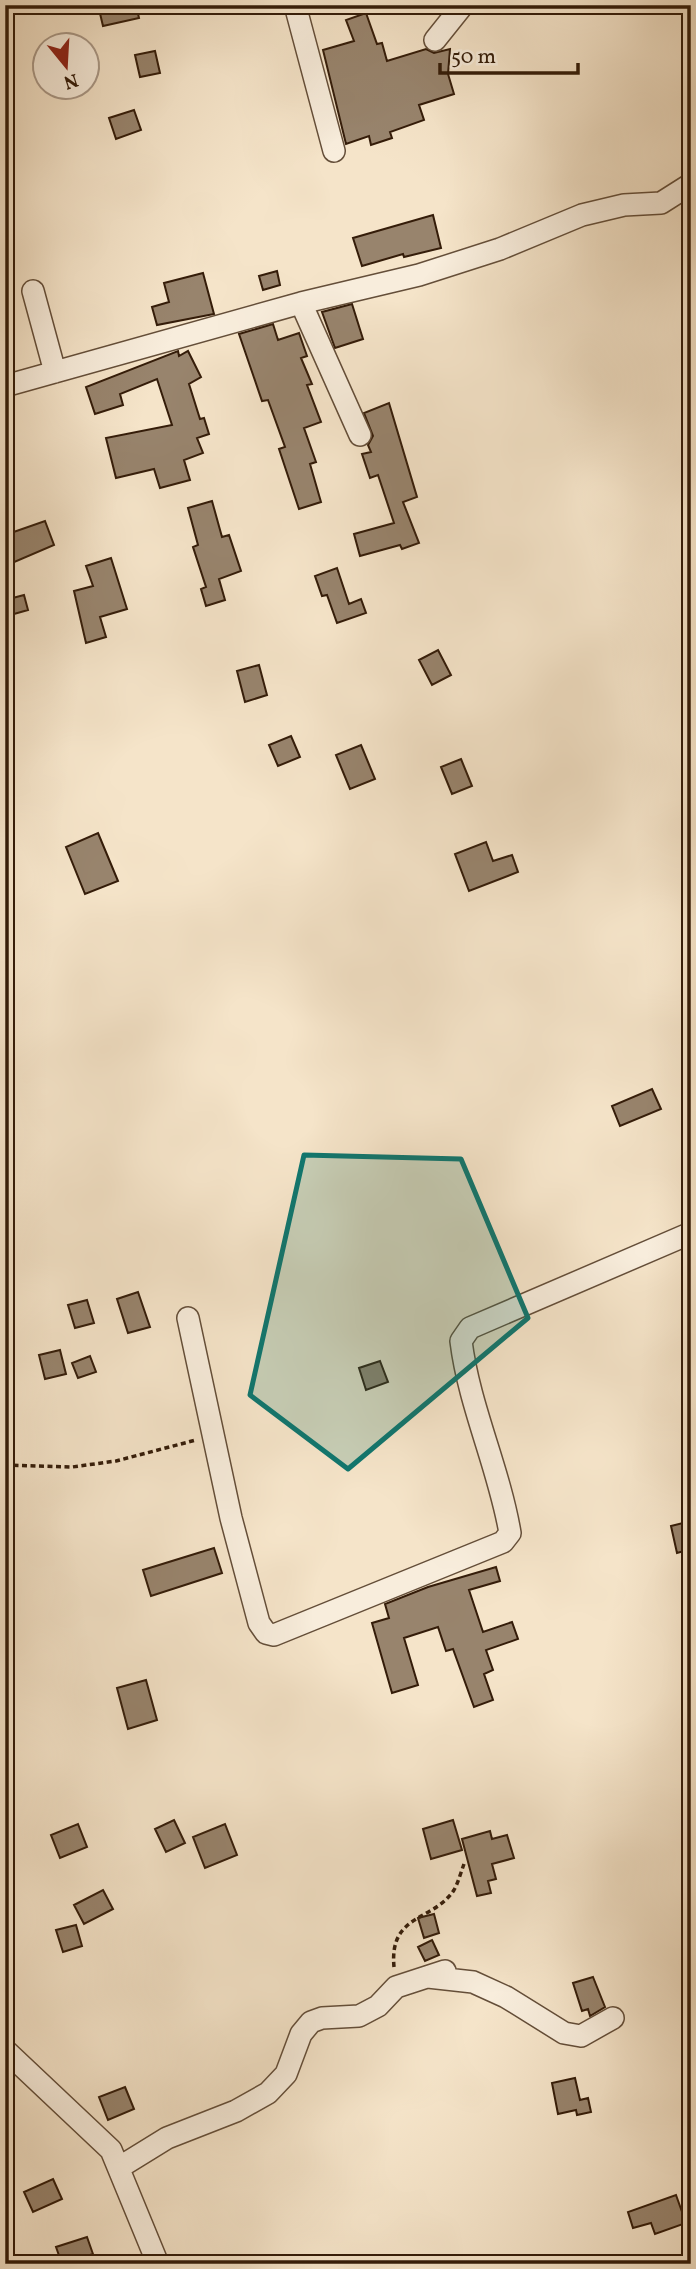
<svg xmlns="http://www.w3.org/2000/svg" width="696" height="2269" viewBox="0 0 696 2269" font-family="Vollkorn,serif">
<rect width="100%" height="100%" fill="#f5e4c9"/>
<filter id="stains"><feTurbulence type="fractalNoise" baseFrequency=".00286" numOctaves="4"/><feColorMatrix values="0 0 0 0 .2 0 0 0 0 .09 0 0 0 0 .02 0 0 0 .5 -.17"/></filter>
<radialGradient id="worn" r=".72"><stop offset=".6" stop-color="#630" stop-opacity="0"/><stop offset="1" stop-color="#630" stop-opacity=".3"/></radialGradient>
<!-- building -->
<path fill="#98846d" stroke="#341c09" stroke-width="2" d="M 98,5 L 136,5 L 139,18 L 103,26 Z
M 366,13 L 377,44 L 382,43 L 387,61 L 426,49 L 434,53 L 450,49 L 448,74 L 454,94 L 419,105 L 424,120 L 390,132 L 392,138 L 371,145 L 369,136 L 346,144 L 323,50 L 354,41 L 346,20 Z
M 155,51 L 160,73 L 140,77 L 135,55 Z
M 134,110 L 141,130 L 116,139 L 109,118 Z
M 433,215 L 441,248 L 404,257 L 403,254 L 362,266 L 353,238 Z
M 277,271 L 280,285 L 263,290 L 259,276 Z
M 203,273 L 214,314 L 157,325 L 152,307 L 169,302 L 164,283 Z
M 352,304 L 363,339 L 335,348 L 322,312 Z
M 273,324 L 278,340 L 299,333 L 307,356 L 301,358 L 312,384 L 307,385 L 321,422 L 304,428 L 316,462 L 310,464 L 321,502 L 299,509 L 279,449 L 285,447 L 268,400 L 262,401 L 239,334 Z
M 178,351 L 179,356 L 188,351 L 201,377 L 189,384 L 200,419 L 204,418 L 209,434 L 197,438 L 203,453 L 184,460 L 190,480 L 160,488 L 154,469 L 116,478 L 106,438 L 172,425 L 157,379 L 120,394 L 123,405 L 95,414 L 86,387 Z
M 389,403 L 417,497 L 403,502 L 419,543 L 402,549 L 400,545 L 360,556 L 354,534 L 394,523 L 378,475 L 370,478 L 362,454 L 371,452 L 368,445 L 373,436 L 364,413 Z
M 212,501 L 222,537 L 229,535 L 241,571 L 219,579 L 225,600 L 206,606 L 201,589 L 206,587 L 193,547 L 198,545 L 188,508 Z
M 45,521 L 54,545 L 5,566 L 5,535 Z
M 111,558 L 127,609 L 100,617 L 106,637 L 86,643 L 74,591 L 93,586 L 86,566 Z
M 337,568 L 349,604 L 361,599 L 366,613 L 337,623 L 327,595 L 322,596 L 315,576 Z
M 24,595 L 28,610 L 7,616 L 5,600 Z
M 438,650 L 451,675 L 432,685 L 419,660 Z
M 259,665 L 267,695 L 245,702 L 237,671 Z
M 291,736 L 300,757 L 278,766 L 269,745 Z
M 361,745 L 375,779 L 350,789 L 336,755 Z
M 461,759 L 472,786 L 452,794 L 441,767 Z
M 98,833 L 118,881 L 85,894 L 66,847 Z
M 486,842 L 493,861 L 512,855 L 518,872 L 469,891 L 455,854 Z
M 652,1089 L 661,1109 L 620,1126 L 612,1106 Z
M 138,1292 L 150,1327 L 128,1333 L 117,1299 Z
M 87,1300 L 94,1323 L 75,1328 L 68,1305 Z
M 60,1350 L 66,1374 L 45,1379 L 39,1355 Z
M 90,1356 L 96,1372 L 78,1378 L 72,1363 Z
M 380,1361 L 388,1382 L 366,1390 L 359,1368 Z
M 691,1521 L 691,1549 L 677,1553 L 671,1526 Z
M 214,1548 L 222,1573 L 151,1596 L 143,1570 Z
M 496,1567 L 500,1581 L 469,1590 L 483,1632 L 512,1622 L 518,1639 L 486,1650 L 493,1670 L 484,1674 L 493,1700 L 474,1707 L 453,1649 L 446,1651 L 438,1627 L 404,1638 L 418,1685 L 392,1693 L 372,1623 L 389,1618 L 385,1604 L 428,1587 Z
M 146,1680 L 157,1720 L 128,1729 L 117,1688 Z
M 174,1820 L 185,1843 L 166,1852 L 155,1829 Z
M 453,1820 L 462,1850 L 431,1859 L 423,1829 Z
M 78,1824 L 87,1847 L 60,1858 L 51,1835 Z
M 225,1824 L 237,1855 L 205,1868 L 193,1837 Z
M 490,1831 L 492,1839 L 507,1835 L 514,1858 L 492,1864 L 496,1879 L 488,1881 L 491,1893 L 477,1896 L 462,1839 Z
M 103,1890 L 113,1909 L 84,1924 L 74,1905 Z
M 434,1914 L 439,1933 L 424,1938 L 418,1918 Z
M 76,1925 L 82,1946 L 63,1952 L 56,1930 Z
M 432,1940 L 439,1955 L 425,1961 L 418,1947 Z
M 593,1977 L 605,2007 L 590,2016 L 588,2009 L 582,2011 L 573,1983 Z
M 575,2078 L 580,2100 L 588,2098 L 591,2112 L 577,2115 L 576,2110 L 558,2114 L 552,2083 Z
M 125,2087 L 134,2109 L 108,2120 L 99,2097 Z
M 53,2179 L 62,2199 L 33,2212 L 24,2192 Z
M 676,2195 L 686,2223 L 655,2234 L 651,2223 L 633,2228 L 628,2212 Z
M 87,2237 L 93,2254 L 62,2264 L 56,2247 Z"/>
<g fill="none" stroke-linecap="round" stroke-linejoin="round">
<defs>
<path id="minor" d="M 295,5 L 334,151
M 435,40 L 463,5
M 33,291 L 55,372
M 301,303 L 360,435
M 5,386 L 301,303 L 419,275 L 500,249 L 582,215 L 624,205 L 661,203 L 691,184
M 188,1318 L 231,1518 L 259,1623 L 266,1633 L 274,1635 L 503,1542 L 510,1533 C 499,1468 469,1406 461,1341 L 470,1328 L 691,1233
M 428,1977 L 473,1982 L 506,1997 L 564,2033 L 581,2036 L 613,2018
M 5,2050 L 111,2150 L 158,2264
M 120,2167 L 167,2138 L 236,2111 L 268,2093 L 286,2074 L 301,2034 L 311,2022 L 322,2018 L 359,2016 L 378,2006 L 396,1987 L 445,1971"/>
</defs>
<!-- minor casing -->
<use href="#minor" stroke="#644e39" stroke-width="24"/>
<!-- path -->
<path stroke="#341c09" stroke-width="3.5" stroke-dasharray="5 3.5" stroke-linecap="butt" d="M 5,1465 L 72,1467 L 116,1461 L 196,1440
M 394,1967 C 389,1913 433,1922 454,1890 C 458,1883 461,1872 464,1864"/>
<!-- minor -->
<use href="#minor" stroke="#f8eddc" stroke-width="21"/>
</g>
<!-- marked area -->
<path fill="#0f766e" fill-opacity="0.2" stroke="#0f766e" stroke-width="5" stroke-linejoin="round" d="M 304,1155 L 461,1159 L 528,1318 L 348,1469 L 250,1395 Z"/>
<!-- margin -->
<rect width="696" height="2269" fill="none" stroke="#f5e4c9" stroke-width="28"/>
<rect x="7" y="7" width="682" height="2255" fill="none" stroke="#341c09" stroke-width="3.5"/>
<rect x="14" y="14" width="668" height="2241" fill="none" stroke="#341c09" stroke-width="2"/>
<!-- north arrow -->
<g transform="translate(66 66) rotate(162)"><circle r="33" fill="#f8eddc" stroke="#aa9988" stroke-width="2"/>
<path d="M0-5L12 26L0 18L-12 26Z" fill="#8f2418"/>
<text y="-10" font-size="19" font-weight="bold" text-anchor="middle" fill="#341c09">N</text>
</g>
<!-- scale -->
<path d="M440 63v10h138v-10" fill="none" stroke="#341c09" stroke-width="3.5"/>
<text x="451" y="63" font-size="21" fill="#341c09" stroke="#f8eddc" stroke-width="5" paint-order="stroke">50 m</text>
<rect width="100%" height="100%" filter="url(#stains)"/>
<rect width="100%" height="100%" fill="url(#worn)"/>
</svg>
